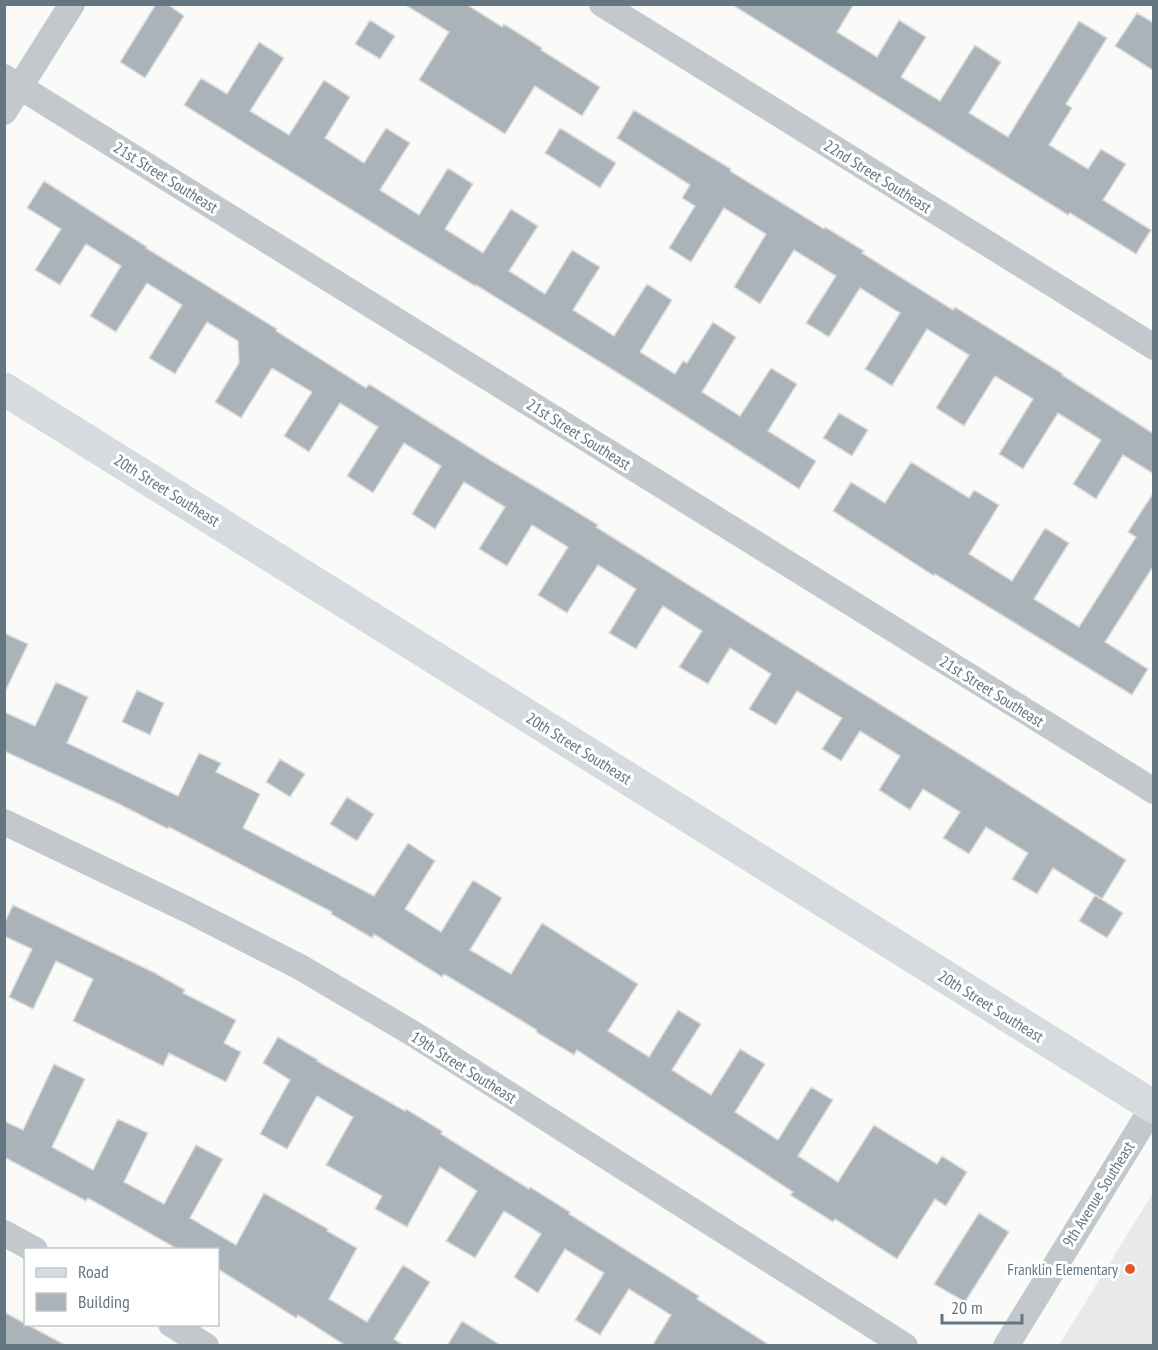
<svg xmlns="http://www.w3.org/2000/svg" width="1158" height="1350" viewBox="0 0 1158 1350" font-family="'PT Sans Narrow',sans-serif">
<rect width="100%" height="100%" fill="#fafaf8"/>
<!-- built -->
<path fill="#e8e9e9" d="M 1153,1193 L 1153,1345 L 1059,1345 Z"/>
<!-- building -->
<path fill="#aab3b9" stroke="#dcdcda" stroke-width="1.5" d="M 156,4 L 167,4 L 184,16 L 145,78 L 120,62 Z
M 404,4 L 466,4 L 502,27 L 504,24 L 542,48 L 541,50 L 600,87 L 582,116 L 535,86 L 505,134 L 419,80 L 449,32 Z
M 731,4 L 854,4 L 837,32 L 877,57 L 899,20 L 926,37 L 901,77 L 940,101 L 975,45 L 1001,62 L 969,113 L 1008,137 L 1079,21 L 1107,38 L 1066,104 L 1072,108 L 1049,145 L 1088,169 L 1101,149 L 1126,164 L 1103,200 L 1151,230 L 1136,254 L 1070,213 L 1068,215 L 999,172 Z
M 1137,13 L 1154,23 L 1154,71 L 1115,46 Z
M 370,20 L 395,36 L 380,59 L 355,44 Z
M 259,42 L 284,58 L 250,111 L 289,135 L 324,80 L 350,97 L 325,138 L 364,163 L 386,128 L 410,143 L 380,190 L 419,215 L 448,168 L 473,184 L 445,229 L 483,253 L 511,209 L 538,226 L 509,271 L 545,294 L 572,250 L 600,267 L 573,310 L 614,336 L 647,284 L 672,300 L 640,352 L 675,374 L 683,361 L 687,363 L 713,322 L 736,337 L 702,392 L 740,416 L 771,368 L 797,384 L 768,431 L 816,461 L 799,489 L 634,383 L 476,285 L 475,286 L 411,247 L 184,105 L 201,78 L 227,94 Z
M 634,110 L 731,169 L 730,171 L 824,229 L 825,227 L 864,251 L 862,253 L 953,310 L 955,307 L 1063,374 L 1062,375 L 1154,434 L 1154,474 L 1123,455 L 1096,499 L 1073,484 L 1101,440 L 1058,413 L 1023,469 L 999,454 L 1033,399 L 995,376 L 964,426 L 936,408 L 969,355 L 927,329 L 892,386 L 865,369 L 900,313 L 860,288 L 829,337 L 806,323 L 836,276 L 794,250 L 760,304 L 734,287 L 766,234 L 724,208 L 691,262 L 669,248 L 695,206 L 682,198 L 690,185 L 617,138 Z
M 560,128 L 616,163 L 600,188 L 545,153 Z
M 44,181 L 147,247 L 146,248 L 277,329 L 276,331 L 366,388 L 369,384 L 490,460 L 559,501 L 598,525 L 596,527 L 995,776 L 1126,860 L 1102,899 L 1053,868 L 1037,894 L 1012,879 L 1028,853 L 986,827 L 969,854 L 943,838 L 960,812 L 923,789 L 910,810 L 879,790 L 900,756 L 860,731 L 841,761 L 822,749 L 842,718 L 797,691 L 776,725 L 749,709 L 771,674 L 730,648 L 708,684 L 679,667 L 702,631 L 663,606 L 636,649 L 609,633 L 636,589 L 598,565 L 567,613 L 538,595 L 568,547 L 532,525 L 507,566 L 479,549 L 505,507 L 464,482 L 435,529 L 412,514 L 441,466 L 404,443 L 373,493 L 347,476 L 378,427 L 340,403 L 309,452 L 284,436 L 312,392 L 272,368 L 241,418 L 215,402 L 239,363 L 238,341 L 207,322 L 175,374 L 149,358 L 182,305 L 147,283 L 116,332 L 90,316 L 121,266 L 86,244 L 60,285 L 35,270 L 61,229 L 27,208 Z
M 839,413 L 868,430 L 852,456 L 823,438 Z
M 911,462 L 969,498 L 974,490 L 999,505 L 969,554 L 1012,581 L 1045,528 L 1069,543 L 1034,599 L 1079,627 L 1136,537 L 1128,532 L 1154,492 L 1154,565 L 1105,642 L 1148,669 L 1132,695 L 935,574 L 934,576 L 833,511 L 851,482 L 885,503 Z
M 4,633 L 28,644 L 4,694 Z
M 56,682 L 88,697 L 67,743 L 178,796 L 199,753 L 221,763 L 216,772 L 260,794 L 243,828 L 374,896 L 408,843 L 435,861 L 405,909 L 441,932 L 473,880 L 502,898 L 470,950 L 511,974 L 542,923 L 572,942 L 638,984 L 608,1031 L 649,1057 L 678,1010 L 701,1024 L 672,1070 L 711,1095 L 740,1049 L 765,1064 L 735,1112 L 778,1140 L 811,1087 L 833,1100 L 798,1156 L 838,1182 L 874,1125 L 937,1164 L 942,1156 L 967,1172 L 946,1206 L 935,1199 L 897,1259 L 835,1219 L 833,1222 L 790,1195 L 793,1192 L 577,1050 L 574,1055 L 536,1032 L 537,1030 L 444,974 L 442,977 L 374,934 L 372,938 L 331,914 L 332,912 L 169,827 L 168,829 L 119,804 L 4,751 L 4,712 L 35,726 Z
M 137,690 L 164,703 L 150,735 L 122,722 Z
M 280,759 L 305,774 L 290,797 L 266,782 Z
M 347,797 L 374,814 L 357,841 L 330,824 Z
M 1095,895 L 1123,913 L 1107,938 L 1079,921 Z
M 13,905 L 155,973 L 185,990 L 183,993 L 236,1020 L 224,1043 L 241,1052 L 226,1082 L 169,1053 L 163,1066 L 73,1021 L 93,979 L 56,961 L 33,1009 L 9,997 L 32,949 L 4,936 L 4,924 Z
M 278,1037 L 318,1060 L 317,1061 L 405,1111 L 406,1109 L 442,1131 L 441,1134 L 529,1189 L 530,1187 L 570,1212 L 569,1214 L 699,1296 L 697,1299 L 771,1346 L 652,1346 L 671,1315 L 629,1289 L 600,1335 L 575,1320 L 604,1273 L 565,1249 L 538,1293 L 514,1277 L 541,1234 L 504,1211 L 475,1258 L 446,1241 L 477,1191 L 440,1167 L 407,1227 L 375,1209 L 382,1196 L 326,1165 L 353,1117 L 317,1096 L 287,1149 L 260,1134 L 290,1080 L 263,1063 Z
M 54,1064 L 85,1079 L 52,1147 L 93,1170 L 118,1119 L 148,1133 L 124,1182 L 164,1204 L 196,1145 L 223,1159 L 190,1218 L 236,1245 L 264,1193 L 328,1229 L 327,1231 L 357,1248 L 329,1299 L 367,1322 L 403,1265 L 430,1282 L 394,1339 L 404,1346 L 346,1346 L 298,1315 L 296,1318 L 218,1269 L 218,1250 L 179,1250 L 88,1198 L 86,1201 L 4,1157 L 4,1121 L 23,1130 Z
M 979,1213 L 1009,1232 L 965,1302 L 934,1284 Z
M 4,1312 L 26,1324 L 67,1346 L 4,1346 Z
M 462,1321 L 502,1346 L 447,1346 Z"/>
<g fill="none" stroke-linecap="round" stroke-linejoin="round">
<!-- street -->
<path stroke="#c3c8cc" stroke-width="26" d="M 602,4 L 1154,347
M 4,77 L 1154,791
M 4,112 L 72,4
M 4,822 L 188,910 L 300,967 L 412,1033 L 905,1346
M 4,1233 L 35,1250
M 171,1324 L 206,1346
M 1006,1346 L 1154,1105"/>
<!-- secondary -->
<path stroke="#d6dbdf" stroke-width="33" d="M 4,389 L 1154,1107"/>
</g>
<!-- markers -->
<circle fill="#e4572e" stroke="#fff" stroke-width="2" cx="1130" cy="1269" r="6"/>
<g text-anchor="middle" stroke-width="6" stroke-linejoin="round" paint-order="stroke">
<!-- street labels -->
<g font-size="16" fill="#657683" stroke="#fff">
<text transform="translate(878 176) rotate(32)" y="6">22nd Street Southeast</text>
<text transform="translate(166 177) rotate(32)" y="6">21st Street Southeast</text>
<text transform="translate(579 434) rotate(32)" y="6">21st Street Southeast</text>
<text transform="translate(167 490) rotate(32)" y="6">20th Street Southeast</text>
<text transform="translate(992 691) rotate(32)" y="6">21st Street Southeast</text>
<text transform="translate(579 748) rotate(32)" y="6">20th Street Southeast</text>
<text transform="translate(991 1006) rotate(32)" y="6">20th Street Southeast</text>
<text transform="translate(464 1067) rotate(32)" y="6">19th Street Southeast</text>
<text transform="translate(1098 1194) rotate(-58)" y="6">9th Avenue Southeast</text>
</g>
<!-- poi labels -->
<g font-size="16" fill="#657683" stroke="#fff" text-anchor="end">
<text x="1118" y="1275">Franklin Elementary</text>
</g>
</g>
<!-- border -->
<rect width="1158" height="1350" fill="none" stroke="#657683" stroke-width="12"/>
<!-- legend -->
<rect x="24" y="1248" width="195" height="78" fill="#ffffff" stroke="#c1c8cd" stroke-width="1.5"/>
<rect x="36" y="1268" width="30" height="9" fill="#d6dbdf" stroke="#c1c8cd" stroke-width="1.5"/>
<text x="78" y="1278" font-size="18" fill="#657683">Road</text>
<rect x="36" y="1293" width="30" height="18" fill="#aab3b9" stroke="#c1c8cd" stroke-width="1.5"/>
<text x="78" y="1308" font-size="18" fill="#657683">Building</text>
<!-- scale -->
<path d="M942 1314v9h80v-9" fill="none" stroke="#657683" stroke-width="3"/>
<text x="951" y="1314" font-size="18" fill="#657683" stroke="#ffffff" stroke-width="4.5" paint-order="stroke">20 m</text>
</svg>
